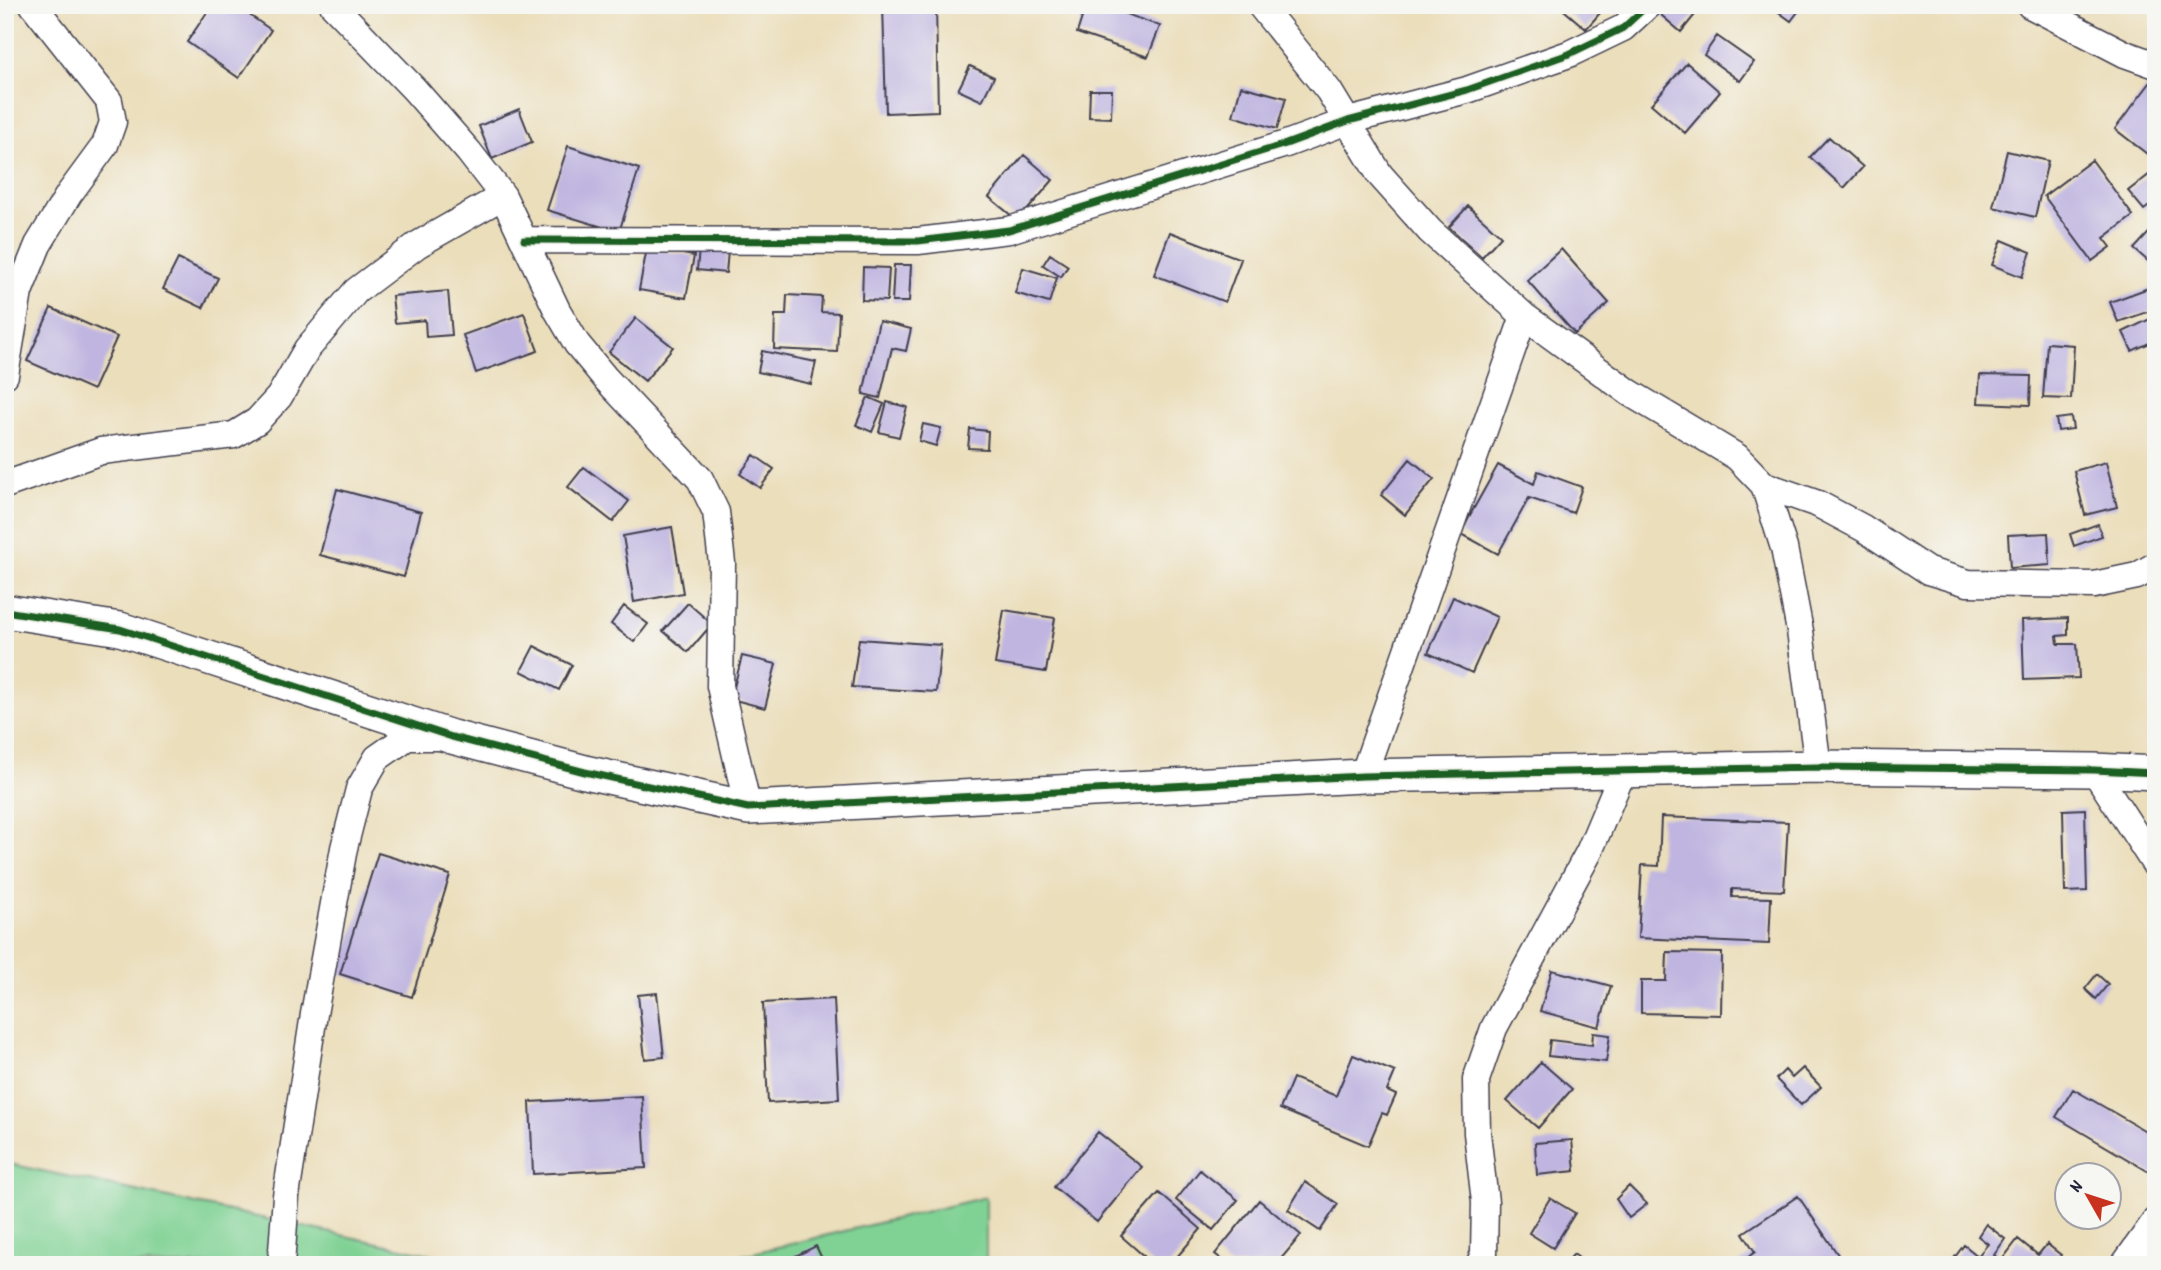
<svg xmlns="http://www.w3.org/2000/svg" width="2161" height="1270" viewBox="0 0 2161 1270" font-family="Dekko,sans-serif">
<rect width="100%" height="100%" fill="#f6f6f2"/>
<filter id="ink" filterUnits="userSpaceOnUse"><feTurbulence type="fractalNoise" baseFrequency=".0143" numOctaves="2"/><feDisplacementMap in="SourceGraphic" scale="14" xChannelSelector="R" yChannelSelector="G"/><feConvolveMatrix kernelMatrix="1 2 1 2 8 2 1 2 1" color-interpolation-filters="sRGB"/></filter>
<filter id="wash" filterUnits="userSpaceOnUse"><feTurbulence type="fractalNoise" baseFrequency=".00686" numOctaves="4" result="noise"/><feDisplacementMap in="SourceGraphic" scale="28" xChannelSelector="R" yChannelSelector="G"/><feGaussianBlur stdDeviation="1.57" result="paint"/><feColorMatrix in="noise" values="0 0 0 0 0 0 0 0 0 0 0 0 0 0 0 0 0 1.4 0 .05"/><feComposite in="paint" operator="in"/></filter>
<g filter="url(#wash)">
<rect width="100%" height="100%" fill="#ebdebb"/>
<!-- green -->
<path fill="#80d294" stroke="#517a68" stroke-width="2" d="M 5,1163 L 481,1265 L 5,1265 Z
M 986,1197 L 986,1265 L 703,1265 Z"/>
<g id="blocks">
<!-- building -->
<path fill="#bfb5e0" d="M 212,5 L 235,5 L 271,30 L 239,78 L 187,42 Z
M 883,5 L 936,5 L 938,111 L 886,113 Z
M 1086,5 L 1101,5 L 1160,26 L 1148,57 L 1077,33 Z
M 1558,5 L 1607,5 L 1586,29 Z
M 1669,5 L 1692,5 L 1698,11 L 1681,32 L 1661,15 Z
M 1769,5 L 1803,5 L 1791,21 Z
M 1717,36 L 1754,62 L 1740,81 L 1704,55 Z
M 1687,63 L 1720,92 L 1685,133 L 1651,104 Z
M 970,66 L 994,77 L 982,101 L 958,90 Z
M 2153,79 L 2156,81 L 2156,161 L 2115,129 Z
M 1241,86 L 1286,98 L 1277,129 L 1233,116 Z
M 1090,90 L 1112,90 L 1111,118 L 1089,117 Z
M 519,109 L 532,142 L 492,159 L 479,126 Z
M 1829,137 L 1863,167 L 1844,188 L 1810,157 Z
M 568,146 L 639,169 L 619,232 L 547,210 Z
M 2007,151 L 2048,161 L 2035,217 L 1993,207 Z
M 1024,155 L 1053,180 L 1018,221 L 989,197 Z
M 2092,160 L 2133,216 L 2104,238 L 2111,247 L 2092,261 L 2044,196 Z
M 2154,171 L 2156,174 L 2156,201 L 2144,210 L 2128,191 Z
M 1468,206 L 1501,236 L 1482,257 L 1449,227 Z
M 2156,225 L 2156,268 L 2134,249 Z
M 1170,232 L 1241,259 L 1225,302 L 1154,275 Z
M 2002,240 L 2031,252 L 2022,277 L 1992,265 Z
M 647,248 L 694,256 L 686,298 L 639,290 Z
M 699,249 L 728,251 L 726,273 L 697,270 Z
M 1561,249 L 1609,303 L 1575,334 L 1527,280 Z
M 1050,254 L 1068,266 L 1061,277 L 1043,265 Z
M 178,259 L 218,278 L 203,308 L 163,289 Z
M 894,265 L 911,265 L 909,302 L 892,302 Z
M 863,267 L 889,268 L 887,301 L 862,300 Z
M 1023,268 L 1057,278 L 1049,303 L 1015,293 Z
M 2154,286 L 2156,309 L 2118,322 L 2110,302 Z
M 448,291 L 452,335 L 426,337 L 425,320 L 395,323 L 392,296 Z
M 787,295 L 822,297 L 821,312 L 839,313 L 837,352 L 774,349 L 775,315 L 786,315 Z
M 51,308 L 117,337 L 93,390 L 27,361 Z
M 524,313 L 538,351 L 476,373 L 463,335 Z
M 2156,316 L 2156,340 L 2132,351 L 2123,332 Z
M 636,318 L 673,347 L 645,381 L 609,352 Z
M 879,321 L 911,329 L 906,351 L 892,348 L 880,398 L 863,394 Z
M 2047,343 L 2074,345 L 2071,399 L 2043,398 Z
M 762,351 L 816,362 L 811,384 L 758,372 Z
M 1980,375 L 2031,376 L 2030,405 L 1978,403 Z
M 868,397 L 884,404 L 872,432 L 856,425 Z
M 887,402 L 907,407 L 899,437 L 879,432 Z
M 2071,417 L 2073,429 L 2058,431 L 2056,419 Z
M 923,424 L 941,428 L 936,446 L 919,441 Z
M 970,429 L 988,431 L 987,449 L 968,448 Z
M 754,455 L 774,469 L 760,488 L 740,474 Z
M 1410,459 L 1434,479 L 1405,515 L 1381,495 Z
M 2106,462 L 2117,507 L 2085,515 L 2074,471 Z
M 1498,465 L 1534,484 L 1538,471 L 1582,487 L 1573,513 L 1529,498 L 1498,554 L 1460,533 Z
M 584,467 L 629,501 L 613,522 L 568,487 Z
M 337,489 L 421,512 L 404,577 L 320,555 Z
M 2098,524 L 2102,536 L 2074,546 L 2070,534 Z
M 672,527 L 683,593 L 634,602 L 623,536 Z
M 2048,533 L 2050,565 L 2010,568 L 2008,535 Z
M 1453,597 L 1497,617 L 1472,673 L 1428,653 Z
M 688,603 L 712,624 L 688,652 L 663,631 Z
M 624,606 L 648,624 L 634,642 L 611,624 Z
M 1004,610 L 1055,618 L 1046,672 L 995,664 Z
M 2068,618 L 2068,635 L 2057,636 L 2058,644 L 2077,644 L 2079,678 L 2024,680 L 2022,620 Z
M 859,639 L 941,645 L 936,692 L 852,687 Z
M 534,646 L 572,665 L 559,690 L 521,671 Z
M 742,656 L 776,664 L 765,708 L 731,699 Z
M 2085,809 L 2087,891 L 2065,892 L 2063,810 Z
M 1661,817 L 1788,822 L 1784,891 L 1732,889 L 1732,897 L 1771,898 L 1769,944 L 1638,938 L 1642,865 L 1659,866 Z
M 378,853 L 450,875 L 412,997 L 340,974 Z
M 1667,952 L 1722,953 L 1721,1015 L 1641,1013 L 1641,981 L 1666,981 Z
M 1552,970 L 1611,986 L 1599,1027 L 1540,1011 Z
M 2097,974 L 2108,984 L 2096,999 L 2085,989 Z
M 657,993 L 664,1057 L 645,1059 L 638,995 Z
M 834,999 L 839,1099 L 768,1103 L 763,1003 Z
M 1593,1033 L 1610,1035 L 1606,1062 L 1548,1056 L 1550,1040 L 1592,1045 Z
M 1353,1055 L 1395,1072 L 1387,1091 L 1396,1095 L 1387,1115 L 1382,1113 L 1368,1146 L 1280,1109 L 1293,1078 L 1336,1096 Z
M 1541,1062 L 1572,1089 L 1538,1128 L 1507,1101 Z
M 1803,1068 L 1821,1087 L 1801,1105 L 1776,1079 L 1785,1070 L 1792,1078 Z
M 2073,1089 L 2156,1137 L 2156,1176 L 2056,1117 Z
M 642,1096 L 646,1168 L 533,1174 L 530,1102 Z
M 1098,1132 L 1142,1167 L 1097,1222 L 1054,1187 Z
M 1572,1140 L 1575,1171 L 1537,1175 L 1535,1143 Z
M 1200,1170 L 1238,1200 L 1213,1230 L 1176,1200 Z
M 1305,1182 L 1338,1204 L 1320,1231 L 1288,1210 Z
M 1629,1186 L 1647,1204 L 1629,1218 L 1616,1199 Z
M 1159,1193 L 1201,1229 L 1170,1265 L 1154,1265 L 1121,1236 Z
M 1798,1196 L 1845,1265 L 1741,1265 L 1740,1263 L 1755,1252 L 1743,1233 Z
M 1550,1198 L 1575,1213 L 1553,1248 L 1529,1233 Z
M 1259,1200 L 1301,1235 L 1279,1261 L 1284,1265 L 1229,1265 L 1215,1254 Z
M 1986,1224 L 2005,1239 L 1994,1255 L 2001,1261 L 2018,1239 L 2038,1255 L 2047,1244 L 2061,1255 L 2054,1265 L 1949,1265 L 1964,1245 L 1978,1256 L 1988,1244 L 1978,1236 Z
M 816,1246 L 825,1265 L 777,1265 Z
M 1574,1254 L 1587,1265 L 1564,1265 Z"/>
</g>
</g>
<g filter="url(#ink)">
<use href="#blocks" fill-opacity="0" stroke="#403e4e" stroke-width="2"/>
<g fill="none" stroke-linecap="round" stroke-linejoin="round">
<defs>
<path id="minor" d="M 333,5 L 414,89 L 469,152 L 503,196 L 557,310 L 577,344 L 606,379 L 700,479 L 716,512 L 722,563 L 720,686 L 748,808
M 1260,5 L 1329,91 L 1380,175 L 1430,231 L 1524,316 L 1630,393 L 1737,457 L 1764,485 L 1784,548 L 1800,631 L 1818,767
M 2030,5 L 2125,54 L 2156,65
M 524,240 L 918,241 L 1009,230 L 1286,144 L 1348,121 L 1467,90 L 1569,54 L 1623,28 L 1648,5
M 5,375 L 19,292 L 38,245 L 69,194 L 105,145 L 113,122 L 109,101 L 33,5
M 5,485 L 101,451 L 234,435 L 257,421 L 279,397 L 307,349 L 356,291 L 417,245 L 503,196
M 1764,485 L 1818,504 L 1863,528 L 1928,571 L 1968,583 L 2094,585 L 2137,576 L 2156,565
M 2094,770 L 2156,866
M 1363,776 L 1524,316
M 281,1265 L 286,1196 L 314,1014 L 344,848 L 359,789 L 377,758 L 407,737 L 440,737
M 1479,1265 L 1484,1254 L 1485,1202 L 1477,1133 L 1476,1080 L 1494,1028 L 1589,852 L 1623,771
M 2124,1265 L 2156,1220"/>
<path id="tertiary" d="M 5,611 L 120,629 L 452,737 L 585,772 L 748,808 L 1363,776 L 1818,767 L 2094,770 L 2156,773"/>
</defs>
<!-- minor casing -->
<use href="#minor" stroke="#403e4e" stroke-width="29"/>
<!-- tertiary casing -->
<use href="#tertiary" stroke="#403e4e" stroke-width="36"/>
<!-- minor -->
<use href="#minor" stroke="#fff" stroke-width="26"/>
<!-- tertiary -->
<use href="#tertiary" stroke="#fff" stroke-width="33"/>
<defs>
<path id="cycleway" d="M 524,240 L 918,241 L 1009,230 L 1286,144 L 1348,121 L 1467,90 L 1569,54 L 1623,28 L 1648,5
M 5,611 L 120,629 L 452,737 L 585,772 L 748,808 L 1363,776 L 1818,767 L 2094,770 L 2156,773"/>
</defs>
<!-- cycleway casing -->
<use href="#cycleway" stroke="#f6f6f2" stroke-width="11"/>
<!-- cycleway -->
<use href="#cycleway" stroke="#1b5e20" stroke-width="7"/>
</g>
</g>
<!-- margin -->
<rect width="2161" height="1270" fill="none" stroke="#f6f6f2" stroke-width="28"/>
<!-- north arrow -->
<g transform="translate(2088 1196) rotate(309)"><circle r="33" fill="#f6f6f2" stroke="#a1a1a9" stroke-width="2"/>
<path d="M0-5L12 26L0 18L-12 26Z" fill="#c8321e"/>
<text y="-10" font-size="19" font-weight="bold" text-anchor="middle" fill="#22223b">N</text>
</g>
</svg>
